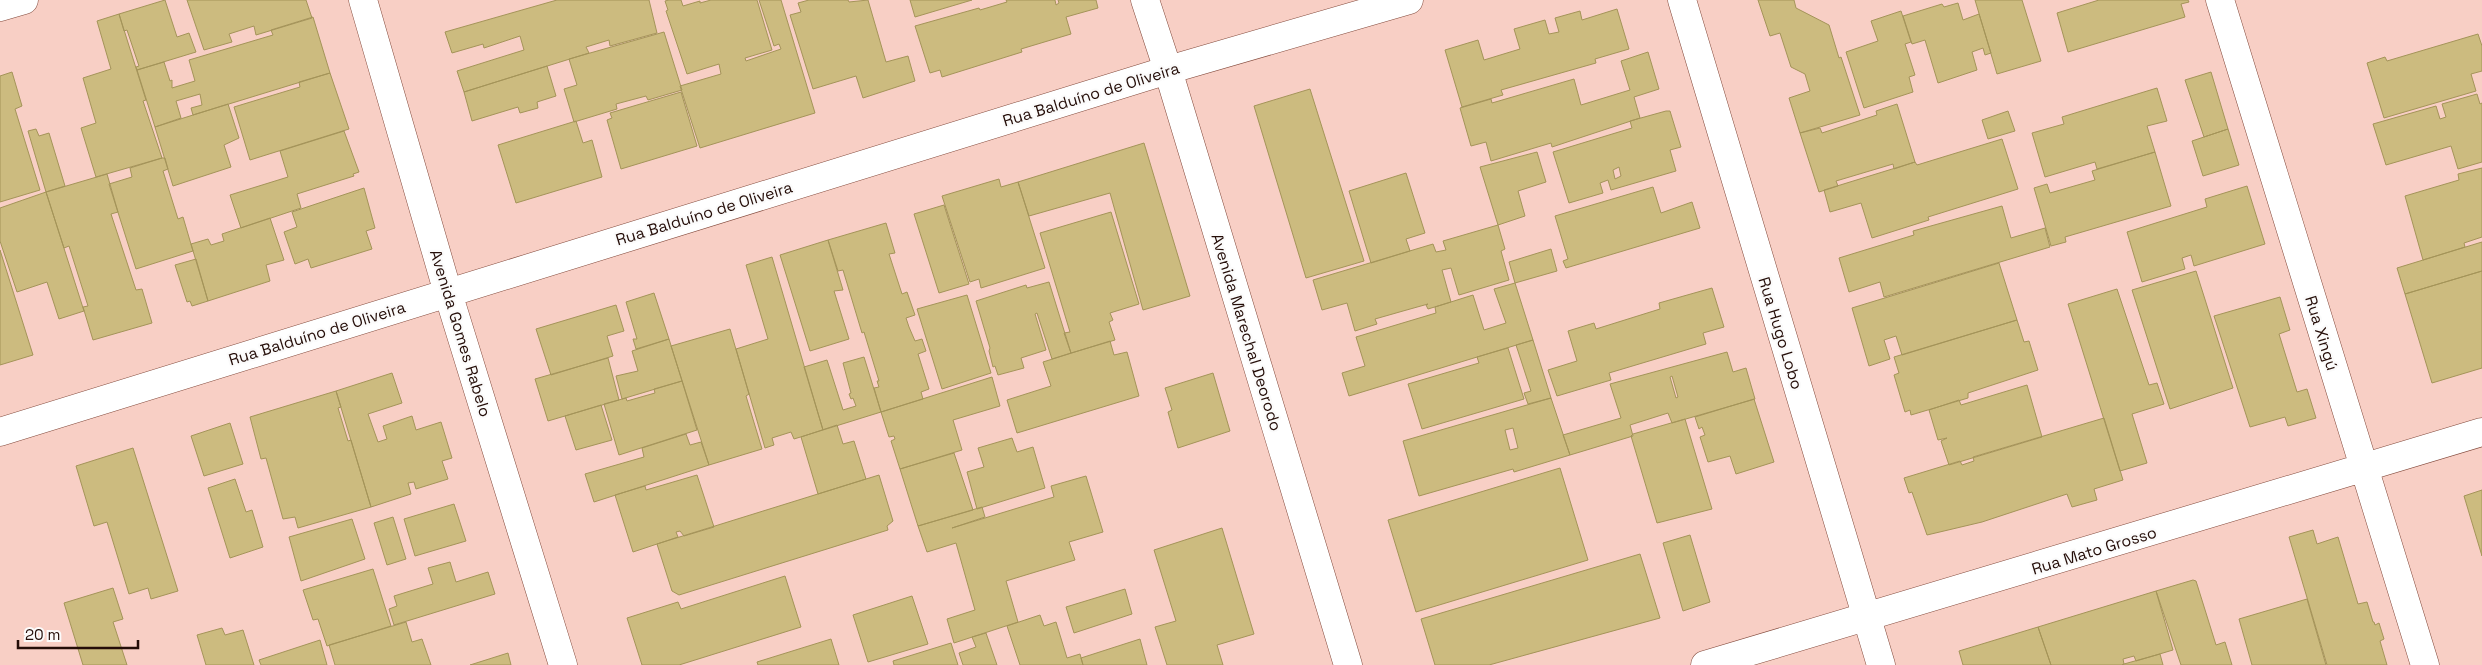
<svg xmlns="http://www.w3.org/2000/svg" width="2482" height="665" viewBox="0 0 2482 665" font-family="'Space Grotesk',sans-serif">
<rect width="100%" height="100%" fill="#f8cfc5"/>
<!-- building -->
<path fill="#ccbb7f" stroke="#a49459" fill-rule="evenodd" d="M 165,0 L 177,37 L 189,33 L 196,52 L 137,70 L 136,67 L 139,66 L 127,30 L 124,31 L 119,14 Z
M 187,0 L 306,0 L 312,18 L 256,35 L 254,26 L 229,34 L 232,42 L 204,50 Z
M 557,0 L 649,0 L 657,33 L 610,46 L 609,40 L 586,47 L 589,53 L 464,92 L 457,71 L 524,50 L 520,36 L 484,48 L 483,44 L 452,53 L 445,32 Z
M 669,0 L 681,0 L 683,6 L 700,1 L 700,3 L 711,0 L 757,0 L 772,50 L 745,58 L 746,61 L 781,49 L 779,44 L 774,46 L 759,0 L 781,0 L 815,113 L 700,148 L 680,86 L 721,74 L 719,64 L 687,74 L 666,11 L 668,10 L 665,1 Z
M 809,0 L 848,0 L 849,2 L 868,0 L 886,62 L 908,56 L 915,81 L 863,98 L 856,76 L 813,89 L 790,15 L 801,12 L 798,3 Z
M 910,0 L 972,0 L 915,17 Z
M 1006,0 L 1055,0 L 1056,5 L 1059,3 L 1058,0 L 1096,0 L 1098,8 L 1066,17 L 1071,34 L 1021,49 L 1022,52 L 942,77 L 940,70 L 930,73 L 915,26 L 979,8 L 980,10 L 1007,2 Z
M 1758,0 L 1794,0 L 1796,8 L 1829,25 L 1839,58 L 1841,57 L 1860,115 L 1800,133 L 1789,98 L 1810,91 L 1805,74 L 1791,67 L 1780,33 L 1770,36 Z
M 1975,0 L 2022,0 L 2041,61 L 1997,74 Z
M 2099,0 L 2188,0 L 2189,2 L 2181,4 L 2185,17 L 2068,52 L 2057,13 Z
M 1958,3 L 1963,20 L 1979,14 L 1991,53 L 1985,55 L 1983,48 L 1972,52 L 1977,70 L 1938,83 L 1925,40 L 1912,44 L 1903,16 L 1942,4 L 1944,7 Z
M 1617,9 L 1629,49 L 1595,59 L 1596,63 L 1501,90 L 1503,95 L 1462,107 L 1445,50 L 1478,40 L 1484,60 L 1520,49 L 1514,29 L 1545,20 L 1549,34 L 1559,32 L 1555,18 L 1580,11 L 1582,20 Z
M 1901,11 L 1911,42 L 1905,44 L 1915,75 L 1909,77 L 1913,92 L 1864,108 L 1846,52 L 1878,41 L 1871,21 Z
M 119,14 L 146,100 L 143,101 L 162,158 L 96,177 L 81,128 L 96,123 L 83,78 L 111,69 L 97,21 Z
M 313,17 L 330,73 L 193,115 L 191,108 L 202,105 L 200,94 L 176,101 L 181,118 L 155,127 L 137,70 L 164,62 L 170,81 L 172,80 L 172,88 L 195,81 L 189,60 L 273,35 L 271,30 Z
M 664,32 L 682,90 L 648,100 L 646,96 L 616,104 L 617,109 L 574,122 L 564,89 L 577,85 L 569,59 Z
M 2478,34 L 2482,46 L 2482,71 L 2471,74 L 2476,91 L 2384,118 L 2367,63 L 2385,57 L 2387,61 Z
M 1648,52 L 1659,89 L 1634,97 L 1640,118 L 1552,147 L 1551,143 L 1491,161 L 1486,142 L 1471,146 L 1460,108 L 1491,99 L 1492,103 L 1574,79 L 1581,105 L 1630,90 L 1621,61 Z
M 547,66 L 556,96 L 537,102 L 538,108 L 520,113 L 518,107 L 472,121 L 464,92 Z
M 12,72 L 22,106 L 15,109 L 40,190 L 0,202 L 0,76 Z
M 2211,72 L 2228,129 L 2204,137 L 2185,80 Z
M 330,73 L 349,129 L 250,160 L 234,107 L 300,87 L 299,82 Z
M 2157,88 L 2167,121 L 2147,126 L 2155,152 L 2097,169 L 2095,162 L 2045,177 L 2032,133 L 2064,124 L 2062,117 Z
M 1310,89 L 1364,261 L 1306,278 L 1254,106 Z
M 681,92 L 697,146 L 621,169 L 607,120 L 612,118 L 610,113 Z
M 2477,94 L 2480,104 L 2482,103 L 2482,162 L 2458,169 L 2451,146 L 2386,165 L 2373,124 L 2436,106 L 2440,119 L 2446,117 L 2442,104 Z
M 228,104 L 239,138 L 224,145 L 231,167 L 173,186 L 155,127 Z
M 1897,104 L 1915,162 L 1894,169 L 1893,164 L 1836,181 L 1838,186 L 1819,192 L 1800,133 L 1820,128 L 1822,133 L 1877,115 L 1876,111 Z
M 1666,111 L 1670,111 L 1681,147 L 1670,150 L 1676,171 L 1611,190 L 1608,180 L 1600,183 L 1603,193 L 1569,203 L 1553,152 L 1632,128 L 1630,121 ZM 1619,167 L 1621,176 L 1615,179 L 1613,170 Z
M 2008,111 L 2015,131 L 1988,139 L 1982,120 Z
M 576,121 L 583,143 L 592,140 L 602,177 L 516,203 L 498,145 Z
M 36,129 L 39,136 L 49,133 L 65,186 L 46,192 L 28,131 Z
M 2228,129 L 2239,165 L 2203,176 L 2192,141 Z
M 344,131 L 359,172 L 353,174 L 354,176 L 297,194 L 301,208 L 241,228 L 230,195 L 288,177 L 280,151 Z
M 2002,139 L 2018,189 L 1928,217 L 1929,220 L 1872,238 L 1861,203 L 1830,212 L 1824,190 L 1915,162 L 1917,165 Z
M 1144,143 L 1190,296 L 1143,310 L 1110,193 L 1029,216 L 1018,182 Z
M 1537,152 L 1546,182 L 1518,191 L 1525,216 L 1498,225 L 1480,167 Z
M 2155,152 L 2171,206 L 2065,237 L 2066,242 L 2051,246 L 2034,188 L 2047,184 L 2050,193 L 2095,180 L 2092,171 Z
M 162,158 L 165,158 L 168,169 L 163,171 L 178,219 L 183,217 L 193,251 L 136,269 L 109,184 L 132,177 L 130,168 Z
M 2482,168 L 2482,237 L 2464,243 L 2465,247 L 2423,260 L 2405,196 L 2459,180 L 2458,174 Z
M 1406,173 L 1425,233 L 1406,239 L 1410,251 L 1371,263 L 1349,191 Z
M 107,174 L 118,212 L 111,214 L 136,290 L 142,289 L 152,323 L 93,340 L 83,307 L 88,306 L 69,246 L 64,248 L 46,192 Z
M 999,179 L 1001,187 L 1018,182 L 1045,268 L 981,288 L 979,279 L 970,282 L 942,196 Z
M 2247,186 L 2265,244 L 2194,266 L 2191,255 L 2182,258 L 2185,269 L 2142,282 L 2127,232 L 2207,207 L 2205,199 Z
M 1653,187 L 1661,213 L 1692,202 L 1700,228 L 1566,268 L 1563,261 L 1568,259 L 1555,216 Z
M 364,188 L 375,228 L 366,231 L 372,249 L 311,268 L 308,259 L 295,264 L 284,232 L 297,227 L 292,212 Z
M 46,192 L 84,311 L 59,319 L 47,282 L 17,292 L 0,241 L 0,208 Z
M 944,205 L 969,284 L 939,293 L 914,214 Z
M 2002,206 L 2011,238 L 2045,228 L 2050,247 L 1884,297 L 1880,282 L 1849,292 L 1839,258 L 1914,235 L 1913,231 Z
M 1111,212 L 1139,304 L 1110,313 L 1113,320 L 1109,322 L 1115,340 L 1071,353 L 1064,333 L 1070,332 L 1040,233 Z
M 270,218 L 284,260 L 266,265 L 270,281 L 208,301 L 191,244 L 208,239 L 211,245 L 224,241 L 222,234 Z
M 886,223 L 895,253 L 889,254 L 902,294 L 907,292 L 915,315 L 906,318 L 909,327 L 915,341 L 922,339 L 926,351 L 918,354 L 929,389 L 921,392 L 923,399 L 881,412 L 874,388 L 879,387 L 877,381 L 879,381 L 864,332 L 862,333 L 843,270 L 838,271 L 828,240 Z
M 1498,225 L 1505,249 L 1501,251 L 1509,280 L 1459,295 L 1451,268 L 1442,270 L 1451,302 L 1428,309 L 1426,305 L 1428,304 L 1403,311 L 1375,319 L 1377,324 L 1355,331 L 1347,303 L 1322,310 L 1313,280 L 1433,244 L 1436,252 L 1446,250 L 1443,241 Z
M 828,240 L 843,290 L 834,291 L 849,339 L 810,351 L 780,255 Z
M 2482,242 L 2482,271 L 2405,294 L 2397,268 Z
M 1551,249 L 1557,271 L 1515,283 L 1509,262 Z
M 0,250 L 33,355 L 0,365 Z
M 772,257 L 823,430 L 794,439 L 791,432 L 772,438 L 774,445 L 765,448 L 736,349 L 768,339 L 746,265 Z
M 196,259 L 208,301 L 192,306 L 190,301 L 187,302 L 175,265 Z
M 1999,263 L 2017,320 L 1902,355 L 1896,336 L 1884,340 L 1890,359 L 1869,366 L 1852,308 Z
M 2196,271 L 2233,388 L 2170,409 L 2132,290 Z
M 2482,271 L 2482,368 L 2432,383 L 2405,294 Z
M 1049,282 L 1071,353 L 1052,359 L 1037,313 L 1035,314 L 1046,350 L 1021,358 L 1024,368 L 998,375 L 995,366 L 993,367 L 989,351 L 990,348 L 976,301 L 1026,285 L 1027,288 Z
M 1515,283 L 1533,340 L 1349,396 L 1342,373 L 1365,366 L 1356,337 L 1436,313 L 1435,307 L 1473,295 L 1484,330 L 1506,323 L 1494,289 Z
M 1712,288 L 1724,327 L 1703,333 L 1706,344 L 1609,373 L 1611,380 L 1557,396 L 1548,370 L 1577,361 L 1568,331 L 1594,323 L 1596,329 L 1660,309 L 1659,303 Z
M 2117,289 L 2149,385 L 2157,383 L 2164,404 L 2132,414 L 2147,463 L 2120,471 L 2068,304 Z
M 654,293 L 669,339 L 636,349 L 633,339 L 637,339 L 626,302 Z
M 967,295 L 991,373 L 942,389 L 917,309 Z
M 2280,297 L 2290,330 L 2279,334 L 2297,392 L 2307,389 L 2316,418 L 2288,426 L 2285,417 L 2250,427 L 2214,316 Z
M 616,305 L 624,331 L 607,336 L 613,356 L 551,375 L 536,329 Z
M 2017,320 L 2024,342 L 2029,341 L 2038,370 L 1968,393 L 1968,398 L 1911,415 L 1910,410 L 1905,412 L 1894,375 L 1899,373 L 1894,357 Z
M 730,329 L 749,394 L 746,396 L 762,449 L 709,465 L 671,346 Z
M 669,339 L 682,381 L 622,399 L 616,376 L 638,371 L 632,351 Z
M 1533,340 L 1551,398 L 1528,404 L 1524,393 L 1531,391 L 1516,345 Z
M 1110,341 L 1114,355 L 1127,352 L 1139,396 L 1017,433 L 1007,400 L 1051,386 L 1043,362 Z
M 1508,348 L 1524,399 L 1422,429 L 1408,384 L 1479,363 L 1477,357 Z
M 1727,352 L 1733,372 L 1746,368 L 1755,399 L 1672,423 L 1668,413 L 1630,425 L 1633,436 L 1570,455 L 1563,435 L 1621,418 L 1610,384 ZM 1672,376 L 1678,397 L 1676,398 L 1670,377 Z
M 864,357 L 881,412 L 823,430 L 804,367 L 827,360 L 843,410 L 856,406 L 853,398 L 851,399 L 849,394 L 851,393 L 843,363 Z
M 608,358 L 619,400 L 548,421 L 535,379 Z
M 392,373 L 402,403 L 368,414 L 378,442 L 387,439 L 383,426 L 412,416 L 416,430 L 441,422 L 452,458 L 442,461 L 448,479 L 416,489 L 414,482 L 408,483 L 411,494 L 371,507 L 336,391 Z
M 1213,373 L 1230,431 L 1178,448 L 1168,412 L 1172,410 L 1165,388 Z
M 992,377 L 1000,406 L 953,420 L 962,450 L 900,469 L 891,441 L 895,439 L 894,436 L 889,437 L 881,412 Z
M 682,381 L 697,430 L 619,455 L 604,404 L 626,398 L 627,401 L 655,393 L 654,389 Z
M 2027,385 L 2042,437 L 1949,465 L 1941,441 L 1947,438 L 1938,440 L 1929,410 L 1959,400 L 1961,405 Z
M 336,391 L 341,407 L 338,408 L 348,441 L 351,440 L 371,507 L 298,528 L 295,517 L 283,519 L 266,458 L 261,459 L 250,417 Z
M 1551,398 L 1570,455 L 1514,472 L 1513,469 L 1419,496 L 1403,441 ZM 1513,428 L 1518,448 L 1510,450 L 1505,430 Z
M 1754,399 L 1774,462 L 1736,474 L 1730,456 L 1708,462 L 1700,437 L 1705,435 L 1702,427 L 1699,429 L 1695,417 Z
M 601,405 L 612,440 L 576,450 L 565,416 Z
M 2104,418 L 2123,480 L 2094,489 L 2097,500 L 2072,507 L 2067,494 L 1982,522 L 1927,535 L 1912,492 L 1909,493 L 1904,478 L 1960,461 L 1962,465 L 1974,461 L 1973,457 Z
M 1685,419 L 1712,509 L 1657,523 L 1631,436 L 1633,434 Z
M 230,423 L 243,464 L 204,476 L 191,436 Z
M 837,425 L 843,444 L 854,441 L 866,479 L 818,494 L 801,437 Z
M 686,434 L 690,445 L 701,442 L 709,465 L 594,502 L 585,474 L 644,457 L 642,448 Z
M 1012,438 L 1017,452 L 1033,447 L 1045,488 L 977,509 L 967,472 L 984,467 L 978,448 Z
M 133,448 L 178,591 L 151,599 L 148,588 L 129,594 L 107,522 L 94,526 L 76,466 Z
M 954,453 L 973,510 L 918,526 L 900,469 Z
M 1560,468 L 1588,560 L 1416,612 L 1388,520 Z
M 697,475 L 714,527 L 684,536 L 680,531 L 676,532 L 678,537 L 633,552 L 615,495 L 645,486 L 646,490 Z
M 879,475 L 893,521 L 887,526 L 888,530 L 679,595 L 672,591 L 657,544 Z
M 1086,476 L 1103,532 L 1069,542 L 1075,560 L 1006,581 L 1018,622 L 954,643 L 947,619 L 975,610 L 956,543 L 927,552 L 918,526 L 982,507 L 985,517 L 952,528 L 1054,497 L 1051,486 Z
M 235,479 L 246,512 L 252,510 L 263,547 L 230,558 L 208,488 Z
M 2482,490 L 2482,556 L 2464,496 Z
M 454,504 L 466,541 L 415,556 L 404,519 Z
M 393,517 L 406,559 L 387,565 L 374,523 Z
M 352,519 L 365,559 L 301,581 L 289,537 Z
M 1222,528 L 1254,634 L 1217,645 L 1223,665 L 1167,665 L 1155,627 L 1176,621 L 1154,550 Z
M 2313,530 L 2317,544 L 2338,537 L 2358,604 L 2367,602 L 2373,622 L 2374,622 L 2375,625 L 2379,623 L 2384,639 L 2380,641 L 2387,665 L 2327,665 L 2289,537 Z
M 1690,535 L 1710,602 L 1683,611 L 1663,543 Z
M 1640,554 L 1660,618 L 1489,665 L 1435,665 L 1421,619 Z
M 450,562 L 456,582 L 488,572 L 495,594 L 394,625 L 389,609 L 397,606 L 394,596 L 433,584 L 428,568 Z
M 373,569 L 391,626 L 327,646 L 318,619 L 313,620 L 303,590 Z
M 785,576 L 801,627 L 679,665 L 642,665 L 627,618 L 678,602 L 681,609 Z
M 2193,580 L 2196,581 L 2216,645 L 2225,642 L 2232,665 L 2181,665 L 2156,591 Z
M 113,588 L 123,619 L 113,622 L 127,665 L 83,665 L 64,603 Z
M 1125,589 L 1132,614 L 1074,633 L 1066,607 Z
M 2156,591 L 2173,650 L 2136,661 L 2134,656 L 2123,659 L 2124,664 L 2122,665 L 2051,665 L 2038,627 Z
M 912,596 L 928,644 L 868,662 L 853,615 Z
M 2307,599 L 2326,665 L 2252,665 L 2239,619 Z
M 1040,615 L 1044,626 L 1056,622 L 1067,658 L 1080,654 L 1083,665 L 1020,665 L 1007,626 Z
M 406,622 L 412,642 L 422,639 L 431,665 L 335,665 L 329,645 Z
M 2038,627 L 2051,665 L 1963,665 L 1959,651 Z
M 222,628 L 225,635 L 243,630 L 254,665 L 206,665 L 197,635 Z
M 986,633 L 997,665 L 963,665 L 959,653 L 976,647 L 972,637 Z
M 831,639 L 839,665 L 758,665 L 757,662 Z
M 1140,639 L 1147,665 L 1083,665 L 1081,658 Z
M 320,640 L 327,665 L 261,665 L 259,660 Z
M 951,643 L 958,665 L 894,665 L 893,661 Z
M 508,653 L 511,665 L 470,665 Z
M 2160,654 L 2163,665 L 2122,665 L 2124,664 Z"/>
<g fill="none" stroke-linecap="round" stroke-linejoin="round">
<defs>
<path id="minor" d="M 363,0 L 448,293 L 563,665
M 1145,0 L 1168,70 L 1348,665
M 1682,0 L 1881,665
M 2220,0 L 2425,665
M 0,7 L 24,0
M 0,432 L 1168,70 L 1409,0
M 1705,665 L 2482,432"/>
</defs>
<!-- minor casing -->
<use href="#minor" stroke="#834a3c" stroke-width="29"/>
<!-- minor -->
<use href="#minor" stroke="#fff" stroke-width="28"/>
</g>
<g text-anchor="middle" stroke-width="4.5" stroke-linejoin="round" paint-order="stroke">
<!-- street labels -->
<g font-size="16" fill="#240d08" stroke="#fbfbfb">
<text transform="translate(1091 94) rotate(-17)" y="6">Rua Balduíno de Oliveira</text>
<text transform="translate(704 213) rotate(-17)" y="6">Rua Balduíno de Oliveira</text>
<text transform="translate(1247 332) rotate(73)" y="6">Avenida Marechal Deorodo</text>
<text transform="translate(317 333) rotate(-17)" y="6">Rua Balduíno de Oliveira</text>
<text transform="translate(461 333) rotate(73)" y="6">Avenida Gomes Rabelo</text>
<text transform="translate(1781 333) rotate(73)" y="6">Rua Hugo Lobo</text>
<text transform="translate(2322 333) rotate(73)" y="6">Rua Xingú</text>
<text transform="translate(2094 550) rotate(-17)" y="6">Rua Mato Grosso</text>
</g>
</g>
<!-- scale -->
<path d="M18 640v8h120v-8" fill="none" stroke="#240d08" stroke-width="2.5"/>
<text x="25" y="640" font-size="15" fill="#240d08" stroke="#fbfbfb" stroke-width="4" paint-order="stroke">20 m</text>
</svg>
